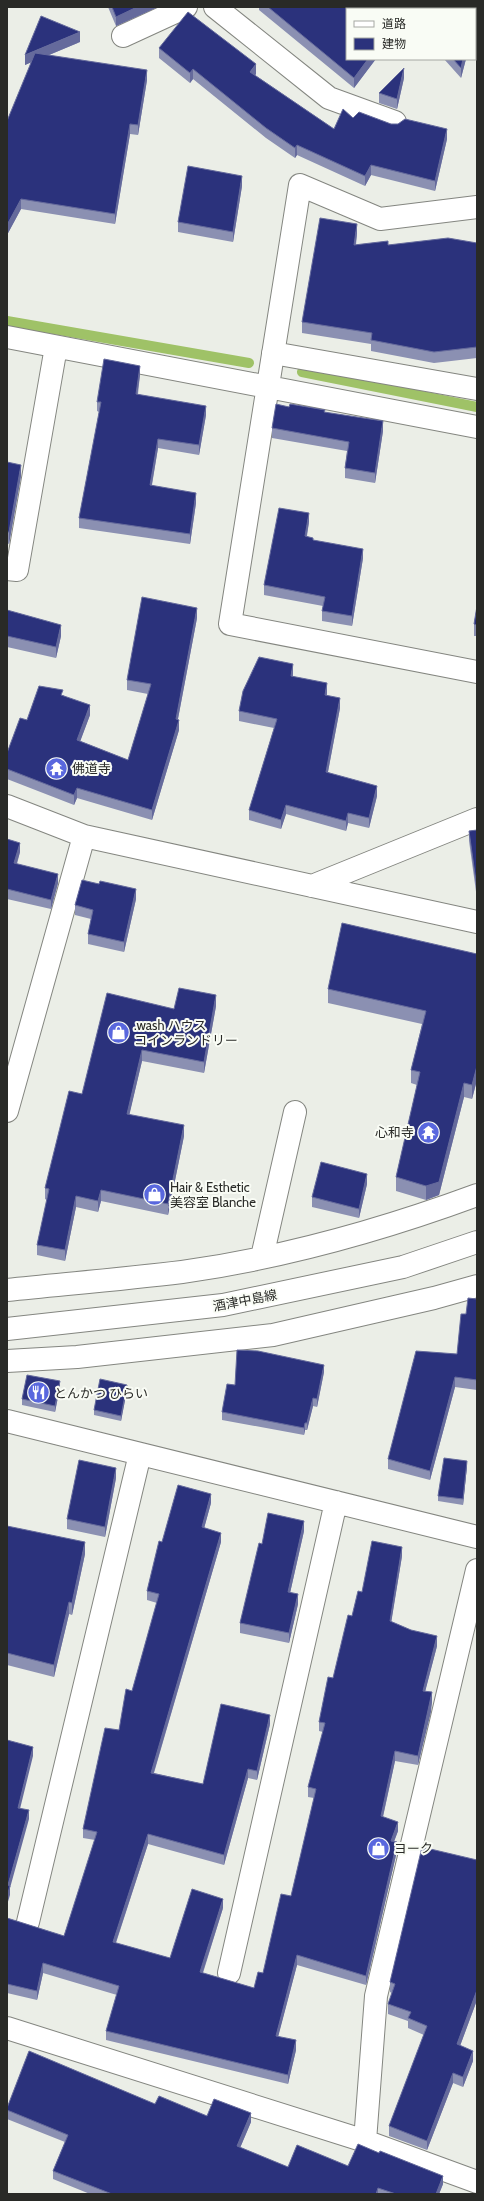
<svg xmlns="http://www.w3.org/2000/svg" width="484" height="2201" viewBox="0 0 484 2201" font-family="Cabin,'Noto Sans JP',sans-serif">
<rect width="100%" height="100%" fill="#ebeee7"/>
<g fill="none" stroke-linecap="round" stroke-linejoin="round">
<!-- stream -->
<path stroke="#9fc267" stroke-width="10" d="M 7,321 L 249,363
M 302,372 L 477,407"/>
<defs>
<path id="minor" d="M 215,7 L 329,98 L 395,122
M 123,36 L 186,7
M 477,207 L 380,219 L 300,185 L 230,624 L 477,672
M 7,337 L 477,427
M 273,353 L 477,389
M 7,569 L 17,570 L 56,347
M 7,806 L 84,836 L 477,922
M 312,886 L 477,819
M 7,1111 L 84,836
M 262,1257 L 295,1112
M 7,1290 C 65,1284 124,1279 182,1272 C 282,1258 382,1230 477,1195
M 7,1361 L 77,1357 L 273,1335 L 434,1298 L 477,1286
M 7,1421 L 477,1537
M 28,1922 L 140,1454
M 229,1973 L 336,1502
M 7,2028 L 365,2141 L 477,2182
M 365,2141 L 376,1996 L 477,1570"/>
<path id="secondary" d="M 7,1329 L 223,1305 L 403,1267 L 477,1242"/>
</defs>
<!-- minor casing -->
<use href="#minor" stroke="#848680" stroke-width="24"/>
<!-- secondary casing -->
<use href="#secondary" stroke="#848680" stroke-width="24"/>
<!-- minor -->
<use href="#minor" stroke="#fff" stroke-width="22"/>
<!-- secondary -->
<use href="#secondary" stroke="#fff" stroke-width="22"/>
</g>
<!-- wall -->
<path fill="#8b90b2" d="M 108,7 L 158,7 L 116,26 Z
M 259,7 L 414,7 L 354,88 L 259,10 Z
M 80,42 L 49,55 L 147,80 L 138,135 L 130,134 L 115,224 L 21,209 L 7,235 L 31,62 L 25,65 L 25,55 Z
M 159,48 L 256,74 L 255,75 L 334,129 L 353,118 L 391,124 L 447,139 L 435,191 L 371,175 L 365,186 L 297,155 L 295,158 L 266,138 L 193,79 L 190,83 L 159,58 Z
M 444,59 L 466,59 L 461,78 Z
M 404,78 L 397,109 L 379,103 L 379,93 Z
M 242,186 L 233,242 L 178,232 L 178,222 Z
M 357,234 L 356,245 L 388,245 L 477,243 L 477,358 L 434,363 L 371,351 L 371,344 L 302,333 L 302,322 Z
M 140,375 L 138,394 L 206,415 L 199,455 L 158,448 L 152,485 L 196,503 L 190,544 L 79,528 L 79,518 L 99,412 L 97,411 L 97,402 Z
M 289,407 L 325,412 L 383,431 L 375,483 L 345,478 L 345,468 L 347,451 L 272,438 L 272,428 Z
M 7,462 L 21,476 L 9,544 L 7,543 Z
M 309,522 L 307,536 L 313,540 L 363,558 L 352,626 L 322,621 L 322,611 L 323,606 L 264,595 L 264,585 Z
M 477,606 L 477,636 L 474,636 L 474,624 Z
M 7,610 L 61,636 L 56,658 L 7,647 Z
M 197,618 L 178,719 L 179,730 L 152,820 L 77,798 L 74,805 L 7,779 L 7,753 L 27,720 L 63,695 L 90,715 L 80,741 L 128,760 L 148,694 L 127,690 L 127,680 Z
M 293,674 L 293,676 L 327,693 L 327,696 L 340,708 L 328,772 L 377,796 L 369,828 L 348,823 L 346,831 L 286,814 L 281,829 L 249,820 L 249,810 L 274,728 L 239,721 L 239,711 Z
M 477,830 L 477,899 L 469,841 L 469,831 Z
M 7,839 L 20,852 L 17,864 L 58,883 L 51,909 L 7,899 L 7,900 Z
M 136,899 L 124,952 L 88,944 L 88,934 L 91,919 L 75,915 L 75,905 Z
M 477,954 L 477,1080 L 472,1099 L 464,1097 L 439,1195 L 426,1200 L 396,1191 L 396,1177 L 417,1085 L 411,1083 L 411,1070 L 422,1024 L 328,1003 L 328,989 Z
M 216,1006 L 204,1073 L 142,1061 L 129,1115 L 184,1136 L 168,1215 L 101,1201 L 98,1212 L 76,1207 L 65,1261 L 37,1255 L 37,1245 L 47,1200 L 45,1199 L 45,1188 L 82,1094 L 174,1009 Z
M 367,1184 L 359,1218 L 312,1207 L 312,1197 Z
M 477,1299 L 477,1390 L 455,1387 L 430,1480 L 388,1469 L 388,1459 L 457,1354 L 466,1314 Z
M 324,1372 L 317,1407 L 313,1406 L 307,1430 L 305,1430 L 304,1435 L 222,1420 L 222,1412 L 235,1385 Z
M 60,1387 L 55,1412 L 22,1405 L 22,1399 Z
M 127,1390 L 121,1421 L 94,1415 L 94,1410 Z
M 467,1466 L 463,1505 L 438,1501 L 438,1496 Z
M 116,1478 L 105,1537 L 67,1529 L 67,1519 Z
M 211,1503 L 204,1528 L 221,1542 L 154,1773 L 203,1784 L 270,1724 L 257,1780 L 248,1778 L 224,1865 L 148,1844 L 116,1943 L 170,1958 L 223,1908 L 203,1973 L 254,1988 L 263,1973 L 291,1896 L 314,1798 L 308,1797 L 308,1787 L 323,1732 L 319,1731 L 319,1722 L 333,1678 L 352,1616 L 362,1592 L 402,1556 L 391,1622 L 437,1646 L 425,1691 L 432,1702 L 418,1765 L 395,1761 L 383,1817 L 398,1831 L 394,1841 L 397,1851 L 366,1985 L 297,1965 L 278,2036 L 296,2050 L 288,2084 L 106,2040 L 106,2031 L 117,1995 L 43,1973 L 37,2000 L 7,1993 L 7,1918 L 64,1936 L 95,1840 L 83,1838 L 83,1829 L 119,1730 L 132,1691 L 157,1603 L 147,1600 L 147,1591 L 162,1542 Z
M 7,1526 L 85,1554 L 72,1615 L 69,1614 L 54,1677 L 7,1665 Z
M 304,1531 L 290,1593 L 298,1604 L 289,1643 L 240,1633 L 240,1623 L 262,1544 Z
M 477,1860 L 477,2000 L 460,2046 L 473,2061 L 463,2087 L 453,2083 L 427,2150 L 389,2136 L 389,2126 L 424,2035 L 408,2028 L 408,2021 L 388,2014 L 388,2004 L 392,1993 L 390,1992 L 390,1982 Z
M 155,2104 L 207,2116 L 251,2122 L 240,2148 L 288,2167 L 348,2166 L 443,2184 L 439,2194 L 90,2194 L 53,2179 L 53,2171 L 65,2142 L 7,2119 L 7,2108 Z"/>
<!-- shaded-wall -->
<path fill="#656a9c" d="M 137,7 L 158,7 L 116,26 L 116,17 Z
M 407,7 L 414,7 L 413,9 L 406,9 Z
M 475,7 L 477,7 L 477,10 L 475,19 Z
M 80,32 L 80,42 L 25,65 L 25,55 Z
M 368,59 L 376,59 L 354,88 L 354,78 Z
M 463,59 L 466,59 L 461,78 L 461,68 Z
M 256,64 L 256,74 L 250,82 L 250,72 Z
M 404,68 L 404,78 L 397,109 L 397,99 Z
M 193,69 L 193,79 L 190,83 L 190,73 Z
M 147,70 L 147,80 L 138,135 L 138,125 Z
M 130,124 L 130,134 L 115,224 L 115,214 Z
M 447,129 L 447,139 L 435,191 L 435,181 Z
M 297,145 L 297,155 L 295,158 L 295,148 Z
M 371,165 L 371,175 L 365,186 L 365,176 Z
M 242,176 L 242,186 L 233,242 L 233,232 Z
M 21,199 L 21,209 L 7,235 L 7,225 Z
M 357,224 L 357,234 L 354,255 L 354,245 Z
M 140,366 L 140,375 L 136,403 L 136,394 Z
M 206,406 L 206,415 L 199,455 L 199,445 Z
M 383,421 L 383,431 L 375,483 L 375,473 Z
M 158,439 L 158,448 L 150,495 L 150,485 Z
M 21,465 L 21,476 L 9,544 L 9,532 Z
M 196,493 L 196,503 L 190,544 L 190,534 Z
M 309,513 L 309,522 L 305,545 L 305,536 Z
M 363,549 L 363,558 L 352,626 L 352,616 Z
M 197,608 L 197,618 L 176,729 L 176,719 Z
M 61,625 L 61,636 L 56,658 L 56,647 Z
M 293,664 L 293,674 L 291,686 L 291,676 Z
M 327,683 L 327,693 L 325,705 L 325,695 Z
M 340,698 L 340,708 L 326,782 L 326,772 Z
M 90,705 L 90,715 L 77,750 L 77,740 Z
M 179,720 L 179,730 L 152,820 L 152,810 Z
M 377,786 L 377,796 L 369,828 L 369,818 Z
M 77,788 L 77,798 L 74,805 L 74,795 Z
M 286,805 L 286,814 L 281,829 L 281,820 Z
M 348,813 L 348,823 L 346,831 L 346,821 Z
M 20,843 L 20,852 L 14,872 L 14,863 Z
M 58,874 L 58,883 L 51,909 L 51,900 Z
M 136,889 L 136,899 L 124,952 L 124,942 Z
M 216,995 L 216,1006 L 204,1073 L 204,1062 Z
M 142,1050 L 142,1061 L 127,1125 L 127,1114 Z
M 477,1066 L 477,1080 L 472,1099 L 472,1085 Z
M 464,1083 L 464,1097 L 439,1195 L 426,1200 L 426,1186 Z
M 184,1125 L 184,1136 L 168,1215 L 168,1204 Z
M 367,1174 L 367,1184 L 359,1218 L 359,1209 Z
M 101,1190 L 101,1201 L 98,1212 L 98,1201 Z
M 76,1196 L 76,1207 L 65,1261 L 65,1250 Z
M 324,1365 L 324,1372 L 317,1407 L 317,1399 Z
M 455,1377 L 455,1387 L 430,1480 L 430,1471 Z
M 60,1381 L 60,1387 L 55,1412 L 55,1406 Z
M 127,1385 L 127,1390 L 121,1421 L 121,1416 Z
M 313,1398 L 313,1406 L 307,1430 L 307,1423 Z
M 305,1423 L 305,1430 L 304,1435 L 304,1428 Z
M 467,1461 L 467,1466 L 463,1505 L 463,1499 Z
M 116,1468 L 116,1478 L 105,1537 L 105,1527 Z
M 211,1494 L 211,1503 L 202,1536 L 202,1527 Z
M 304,1521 L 304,1531 L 288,1602 L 288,1592 Z
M 221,1533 L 221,1542 L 151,1782 L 151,1773 Z
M 85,1542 L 85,1554 L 72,1615 L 72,1603 Z
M 402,1547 L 402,1556 L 390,1630 L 390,1621 Z
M 298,1594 L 298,1604 L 289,1643 L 289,1633 Z
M 69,1602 L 69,1614 L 54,1677 L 54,1665 Z
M 437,1636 L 437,1646 L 423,1700 L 423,1691 Z
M 432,1692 L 432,1702 L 431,1712 L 418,1765 L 418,1756 Z
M 270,1715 L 270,1724 L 257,1780 L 257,1771 Z
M 33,1747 L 33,1756 L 18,1817 L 18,1808 Z
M 395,1751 L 395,1761 L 381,1825 L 381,1816 Z
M 248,1769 L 248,1778 L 224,1865 L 224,1855 Z
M 29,1810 L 29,1819 L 10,1888 L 10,1895 L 7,1905 L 8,1885 Z
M 398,1822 L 398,1831 L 391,1850 L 391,1841 Z
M 148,1834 L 148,1844 L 113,1951 L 113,1942 Z
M 397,1842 L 397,1851 L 366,1985 L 366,1976 Z
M 223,1899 L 223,1908 L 200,1981 L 200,1972 Z
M 297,1955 L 297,1965 L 276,2045 L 276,2036 Z
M 43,1963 L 43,1973 L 37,2000 L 37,1991 Z
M 477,1990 L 477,2000 L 457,2054 L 457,2044 Z
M 296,2040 L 296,2050 L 288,2084 L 288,2075 Z
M 473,2051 L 473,2061 L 463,2087 L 463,2077 Z
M 453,2073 L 453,2083 L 427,2150 L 427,2141 Z
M 251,2113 L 251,2122 L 237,2155 L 237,2146 Z
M 443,2176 L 443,2184 L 439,2194 L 436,2194 Z
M 378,2188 L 378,2194 L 376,2194 Z"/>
<!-- building -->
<path fill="#2b327c" stroke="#656a9c" d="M 112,7 L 137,7 L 116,17 Z
M 268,7 L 407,7 L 406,9 L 347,9 L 347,59 L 368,59 L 354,78 Z
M 466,7 L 475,7 L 475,9 L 464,9 Z
M 188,12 L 256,64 L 250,72 L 334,129 L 343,109 L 353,118 L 359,112 L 391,124 L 398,124 L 405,119 L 447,129 L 435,181 L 371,165 L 365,176 L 297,145 L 295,148 L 266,128 L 193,69 L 190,73 L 159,48 Z
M 41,16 L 80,32 L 25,55 Z
M 35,53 L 147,70 L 138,125 L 130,124 L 115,214 L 21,199 L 7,225 L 7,121 Z
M 453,59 L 463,59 L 461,68 Z
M 404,68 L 397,99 L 379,93 Z
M 188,166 L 242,176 L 233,232 L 178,222 Z
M 320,218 L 357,224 L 354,245 L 388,241 L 388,245 L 448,238 L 477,243 L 477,347 L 434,352 L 371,340 L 372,333 L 302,322 Z
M 104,359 L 140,366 L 136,394 L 206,406 L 199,445 L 158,439 L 150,485 L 196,493 L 190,534 L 79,518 L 101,402 L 97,402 Z
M 276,404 L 289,407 L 290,404 L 325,410 L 324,412 L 383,421 L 375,473 L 345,468 L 349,442 L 272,428 Z
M 7,462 L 21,465 L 9,532 L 7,532 Z
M 279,508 L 309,513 L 305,536 L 313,538 L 313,540 L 363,549 L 352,616 L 322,611 L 325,597 L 264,585 Z
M 142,597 L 197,608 L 176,719 L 179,720 L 152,810 L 77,788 L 74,795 L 7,769 L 7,753 L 20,718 L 27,720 L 39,686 L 63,690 L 61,695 L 90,705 L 77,740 L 128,760 L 151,684 L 127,680 Z
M 477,606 L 477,625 L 474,624 Z
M 7,610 L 61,625 L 56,647 L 7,636 Z
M 259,657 L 293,664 L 291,676 L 327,683 L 325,695 L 340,698 L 326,772 L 377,786 L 369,818 L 348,813 L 346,821 L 286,805 L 281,820 L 249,810 L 277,719 L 239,711 L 243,691 Z
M 477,830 L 477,889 L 469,831 Z
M 7,839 L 20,843 L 14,863 L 58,874 L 51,900 L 7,889 L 7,891 Z
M 82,880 L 99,884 L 100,881 L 136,889 L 124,942 L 88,934 L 93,910 L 75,905 Z
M 342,923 L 477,954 L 477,1066 L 472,1085 L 464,1083 L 439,1182 L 426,1186 L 396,1177 L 420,1072 L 411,1070 L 426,1011 L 328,989 Z
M 179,988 L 216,995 L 204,1062 L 142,1050 L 127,1114 L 184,1125 L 168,1204 L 101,1190 L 98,1201 L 76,1196 L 65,1250 L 37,1245 L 49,1189 L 45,1188 L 69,1091 L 82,1094 L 107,993 L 174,1009 Z
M 321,1162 L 367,1174 L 359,1209 L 312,1197 Z
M 468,1298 L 477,1299 L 477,1380 L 455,1377 L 430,1471 L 388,1459 L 416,1351 L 457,1354 L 461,1314 L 466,1314 Z
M 237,1350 L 258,1351 L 324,1365 L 317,1399 L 313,1398 L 307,1423 L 305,1423 L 304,1428 L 222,1412 L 227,1384 L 235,1385 Z
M 27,1375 L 60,1381 L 55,1406 L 22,1399 Z
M 100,1379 L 127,1385 L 121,1416 L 94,1410 Z
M 444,1458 L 467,1461 L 463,1499 L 438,1496 Z
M 79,1460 L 116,1468 L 105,1527 L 67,1519 Z
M 178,1485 L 211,1494 L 202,1527 L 221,1533 L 151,1773 L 203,1784 L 221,1704 L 270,1715 L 257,1771 L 248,1769 L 224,1855 L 148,1834 L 113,1942 L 170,1958 L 192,1889 L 223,1899 L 200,1972 L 254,1988 L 258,1972 L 263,1973 L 281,1894 L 291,1896 L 316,1789 L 308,1787 L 325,1723 L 319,1722 L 328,1677 L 333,1678 L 348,1615 L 352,1616 L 358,1591 L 362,1592 L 372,1541 L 402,1547 L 390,1621 L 411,1630 L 437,1636 L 423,1691 L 432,1692 L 418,1756 L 395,1751 L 381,1816 L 398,1822 L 391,1841 L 397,1842 L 366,1976 L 297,1955 L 276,2036 L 296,2040 L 288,2075 L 106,2031 L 119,1986 L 43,1963 L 37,1991 L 7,1984 L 7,1918 L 64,1936 L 97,1832 L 83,1829 L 105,1728 L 119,1730 L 126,1689 L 132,1691 L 159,1594 L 147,1591 L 159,1541 L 162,1542 Z
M 268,1513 L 304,1521 L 288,1592 L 298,1594 L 289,1633 L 240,1623 L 259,1543 L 262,1544 Z
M 7,1526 L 85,1542 L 72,1603 L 69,1602 L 54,1665 L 7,1653 Z
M 7,1740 L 33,1747 L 18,1808 L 29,1810 L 8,1885 L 10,1886 L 7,1896 Z
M 422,1847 L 477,1860 L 477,1990 L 457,2044 L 473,2051 L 463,2077 L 453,2073 L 427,2141 L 389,2126 L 427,2026 L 408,2018 L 411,2012 L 388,2004 L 395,1984 L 390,1982 Z
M 29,2051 L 155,2104 L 159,2096 L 207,2116 L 214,2099 L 251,2113 L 237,2146 L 288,2167 L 297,2145 L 348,2166 L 358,2144 L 379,2153 L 380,2151 L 443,2176 L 436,2194 L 396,2194 L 378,2188 L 376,2194 L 112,2194 L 53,2171 L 68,2135 L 7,2110 L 7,2108 Z"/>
<!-- icons -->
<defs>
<symbol id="temple-disc" viewBox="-11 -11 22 22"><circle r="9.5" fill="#5967de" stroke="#f9fcf5"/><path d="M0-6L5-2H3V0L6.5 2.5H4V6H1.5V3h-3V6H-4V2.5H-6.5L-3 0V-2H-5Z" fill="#fff"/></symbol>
<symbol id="shop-disc" viewBox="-11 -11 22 22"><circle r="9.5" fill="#5967de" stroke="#f9fcf5"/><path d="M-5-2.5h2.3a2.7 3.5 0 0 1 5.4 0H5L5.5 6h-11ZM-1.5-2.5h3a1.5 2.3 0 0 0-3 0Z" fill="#fff"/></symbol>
<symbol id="restaurant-disc" viewBox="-11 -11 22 22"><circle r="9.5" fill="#5967de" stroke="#f9fcf5"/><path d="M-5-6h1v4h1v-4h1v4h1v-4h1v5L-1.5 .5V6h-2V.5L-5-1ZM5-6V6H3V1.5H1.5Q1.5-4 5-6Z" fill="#fff"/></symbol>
</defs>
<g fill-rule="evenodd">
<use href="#temple-disc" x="44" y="756" width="25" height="25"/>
<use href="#shop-disc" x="106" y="1020" width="25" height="25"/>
<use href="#temple-disc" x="416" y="1120" width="25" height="25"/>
<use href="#shop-disc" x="142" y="1182" width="25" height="25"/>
<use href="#restaurant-disc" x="26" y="1380" width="25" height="25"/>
<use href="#shop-disc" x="366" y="1836" width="25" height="25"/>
</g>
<g text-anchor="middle" stroke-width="4" stroke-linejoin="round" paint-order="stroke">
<!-- poi labels -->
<g font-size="13" fill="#292a27" stroke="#f9fcf5" text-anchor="start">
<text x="72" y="773">佛道寺</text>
<text x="134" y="1030">.wash ハウス<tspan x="134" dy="15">コインランドリー</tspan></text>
<text x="414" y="1137" text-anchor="end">心和寺</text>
<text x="170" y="1192">Hair &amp; Esthetic<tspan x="170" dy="15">美容室 Blanche</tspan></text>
<text x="54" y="1398">とんかつ ひらい</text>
<text x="394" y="1853">ヨーク</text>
</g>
<!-- street labels -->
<g font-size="13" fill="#292a27" stroke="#f9fcf5">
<text transform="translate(245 1300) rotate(-11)" y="5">酒津中島線</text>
</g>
</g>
<!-- border -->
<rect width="484" height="2201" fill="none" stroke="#292a27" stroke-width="16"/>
<!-- legend -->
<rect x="346" y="8" width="130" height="52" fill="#f9fcf5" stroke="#a6a8a3"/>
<rect x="354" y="21" width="20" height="6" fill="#ffffff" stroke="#a6a8a3"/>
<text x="382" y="28" font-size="12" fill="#292a27">道路</text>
<rect x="354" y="38" width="20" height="12" fill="#2b327c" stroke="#a6a8a3"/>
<text x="382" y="48" font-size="12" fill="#292a27">建物</text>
</svg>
